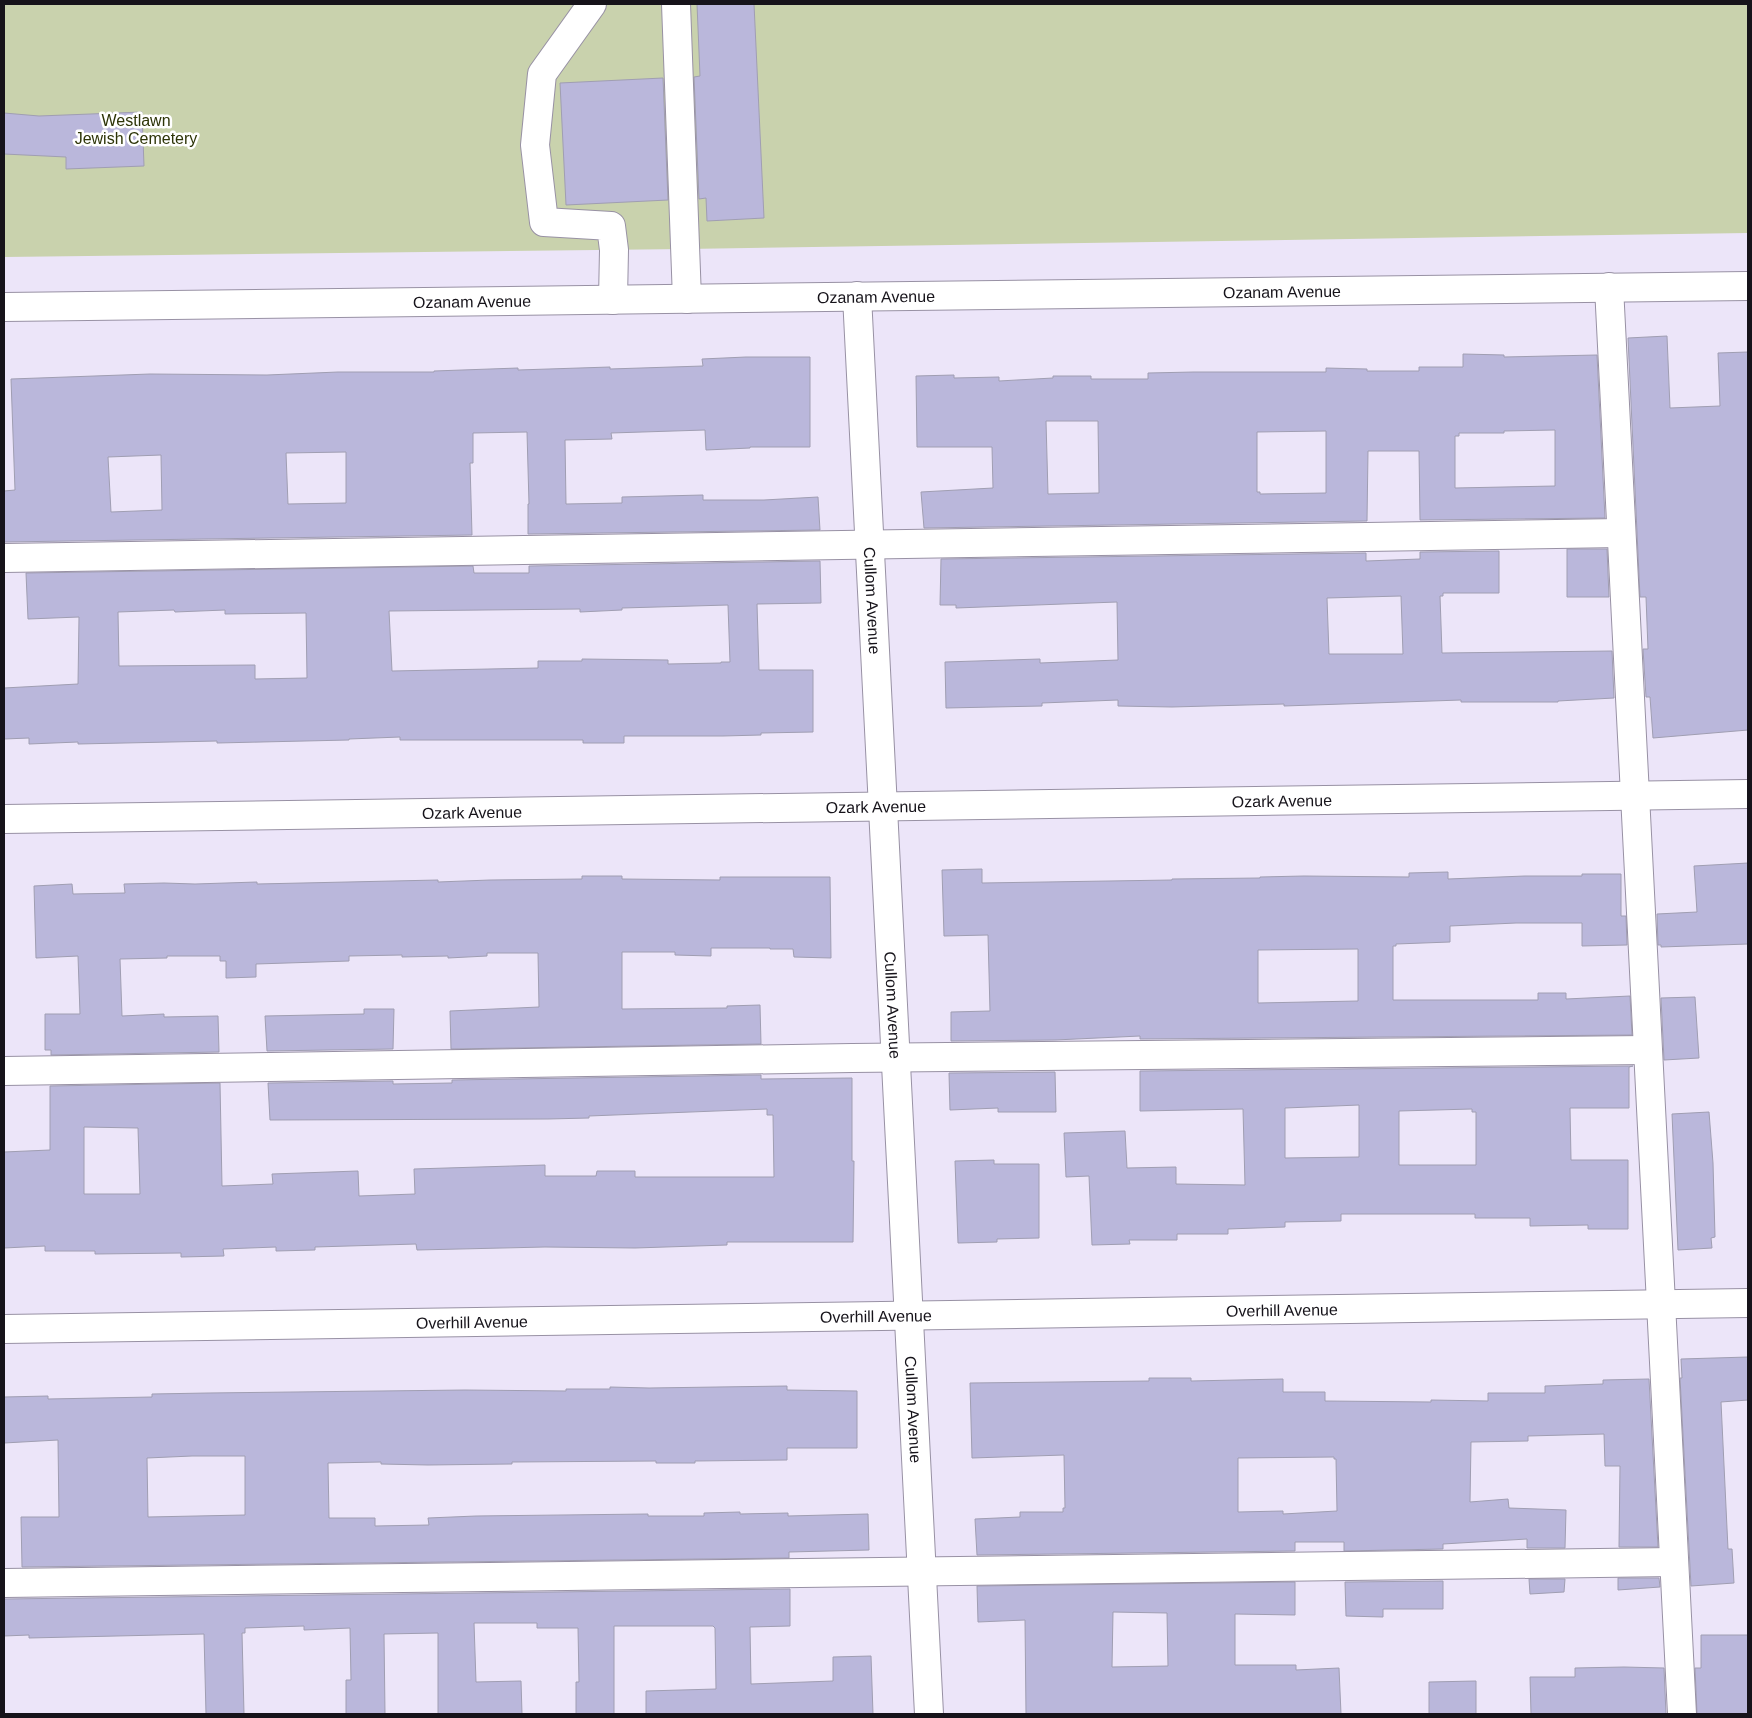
<svg xmlns="http://www.w3.org/2000/svg" width="1752" height="1718" viewBox="0 0 1752 1718" font-family="Arial,sans-serif">
<rect width="100%" height="100%" fill="#ece5f9"/>
<!-- green -->
<path fill="#c9d2ad" d="M 4,4 L 1748,4 L 1748,233 L 686,249 L 4,257 Z"/>
<!-- building -->
<path fill="#bab7db" stroke="#a09eb2" fill-rule="evenodd" d="M 697,4 L 754,4 L 764,218 L 707,221 L 706,198 L 699,199 L 694,77 L 700,76 Z
M 663,78 L 668,200 L 566,205 L 560,83 Z
M 142,112 L 144,166 L 66,169 L 66,157 L 4,154 L 4,113 L 39,116 Z
M 1667,336 L 1670,408 L 1720,406 L 1718,353 L 1748,352 L 1748,730 L 1653,738 L 1650,697 L 1646,697 L 1643,649 L 1648,649 L 1646,597 L 1640,597 L 1628,338 Z
M 1463,354 L 1504,355 L 1504,357 L 1597,355 L 1605,518 L 1420,520 L 1419,451 L 1368,451 L 1367,521 L 924,528 L 921,492 L 993,488 L 992,447 L 917,447 L 916,376 L 954,375 L 954,378 L 999,377 L 999,381 L 1053,378 L 1053,376 L 1091,376 L 1091,379 L 1148,379 L 1148,373 L 1194,372 L 1326,372 L 1326,368 L 1367,369 L 1367,371 L 1419,371 L 1419,367 L 1463,367 ZM 1046,421 L 1098,421 L 1099,493 L 1048,494 ZM 1555,430 L 1555,486 L 1455,488 L 1455,436 L 1459,436 L 1459,433 L 1504,433 L 1504,431 ZM 1326,431 L 1326,493 L 1260,494 L 1260,492 L 1257,492 L 1257,432 Z
M 746,357 L 810,357 L 810,447 L 750,447 L 750,448 L 706,450 L 705,430 L 611,433 L 612,439 L 565,440 L 566,504 L 622,503 L 622,497 L 703,495 L 703,500 L 764,500 L 818,497 L 820,530 L 528,534 L 528,504 L 529,504 L 527,432 L 473,433 L 473,463 L 470,463 L 472,535 L 4,542 L 4,491 L 15,490 L 11,379 L 150,374 L 267,375 L 338,372 L 434,372 L 434,371 L 518,368 L 518,370 L 610,367 L 610,369 L 703,366 L 702,359 ZM 346,452 L 346,503 L 288,504 L 286,453 ZM 161,455 L 162,510 L 111,512 L 108,457 Z
M 1567,549 L 1607,549 L 1609,597 L 1567,597 Z
M 1499,551 L 1499,593 L 1443,593 L 1443,596 L 1440,596 L 1442,653 L 1612,651 L 1614,698 L 1558,701 L 1558,702 L 1461,702 L 1461,700 L 1284,706 L 1284,704 L 1172,707 L 1118,706 L 1118,700 L 1042,703 L 1042,706 L 946,708 L 945,662 L 1040,659 L 1040,663 L 1118,660 L 1117,602 L 956,608 L 956,605 L 940,605 L 941,559 L 1366,553 L 1366,561 L 1420,559 L 1420,552 ZM 1401,596 L 1403,654 L 1329,654 L 1327,598 Z
M 820,561 L 821,603 L 757,604 L 759,670 L 813,670 L 813,732 L 761,733 L 761,735 L 723,736 L 624,736 L 624,743 L 583,743 L 583,740 L 400,740 L 400,737 L 349,739 L 349,740 L 217,743 L 217,741 L 78,744 L 78,742 L 29,744 L 29,738 L 4,739 L 4,688 L 78,684 L 79,617 L 28,619 L 26,573 L 473,566 L 474,573 L 529,573 L 529,566 ZM 728,605 L 730,662 L 721,662 L 721,663 L 668,664 L 668,660 L 582,659 L 582,661 L 538,661 L 538,668 L 392,671 L 389,611 L 580,609 L 580,612 L 622,610 L 622,608 ZM 174,610 L 175,612 L 225,610 L 225,614 L 306,613 L 307,678 L 255,679 L 255,665 L 119,666 L 118,612 Z
M 1748,863 L 1748,944 L 1661,947 L 1661,945 L 1658,945 L 1657,914 L 1697,912 L 1694,866 Z
M 982,869 L 982,883 L 1172,880 L 1172,879 L 1260,878 L 1260,877 L 1304,876 L 1409,877 L 1409,873 L 1448,872 L 1448,879 L 1525,876 L 1582,876 L 1582,874 L 1621,874 L 1621,916 L 1626,916 L 1627,945 L 1582,946 L 1582,923 L 1516,923 L 1450,926 L 1450,942 L 1396,944 L 1396,946 L 1393,946 L 1393,1000 L 1538,1000 L 1538,993 L 1566,993 L 1566,999 L 1630,996 L 1632,1035 L 1140,1039 L 1140,1036 L 1055,1040 L 951,1041 L 951,1012 L 990,1011 L 988,935 L 944,936 L 942,870 ZM 1358,949 L 1358,1001 L 1258,1003 L 1258,950 Z
M 582,876 L 622,876 L 622,879 L 720,880 L 720,877 L 830,877 L 831,958 L 794,957 L 793,949 L 770,949 L 770,948 L 711,948 L 711,956 L 675,955 L 675,952 L 622,952 L 622,1009 L 727,1008 L 727,1006 L 760,1005 L 761,1044 L 451,1049 L 450,1011 L 539,1007 L 538,953 L 487,953 L 487,956 L 448,958 L 448,956 L 402,957 L 402,955 L 349,956 L 349,961 L 256,964 L 256,977 L 226,978 L 226,961 L 220,961 L 220,956 L 167,956 L 167,958 L 120,959 L 122,1016 L 164,1014 L 164,1017 L 218,1016 L 219,1052 L 51,1055 L 51,1050 L 45,1050 L 45,1014 L 80,1014 L 78,956 L 36,958 L 34,886 L 72,884 L 73,894 L 125,893 L 124,884 L 164,883 L 195,884 L 257,882 L 257,884 L 438,880 L 438,882 L 490,880 L 582,879 Z
M 1695,997 L 1699,1058 L 1664,1060 L 1661,998 Z
M 364,1009 L 394,1009 L 393,1049 L 267,1051 L 265,1016 L 364,1014 Z
M 1633,1066 L 1629,1067 L 1629,1108 L 1570,1108 L 1571,1160 L 1628,1160 L 1628,1229 L 1588,1229 L 1588,1225 L 1530,1226 L 1530,1218 L 1475,1218 L 1475,1214 L 1341,1214 L 1341,1221 L 1285,1222 L 1285,1227 L 1228,1229 L 1228,1234 L 1177,1234 L 1177,1240 L 1129,1240 L 1130,1244 L 1092,1245 L 1089,1176 L 1066,1177 L 1064,1133 L 1125,1131 L 1127,1168 L 1176,1167 L 1176,1184 L 1245,1185 L 1243,1109 L 1140,1111 L 1140,1071 ZM 1359,1105 L 1359,1157 L 1285,1158 L 1285,1108 ZM 1472,1109 L 1472,1112 L 1476,1112 L 1476,1165 L 1399,1165 L 1399,1111 Z
M 1055,1072 L 1056,1112 L 998,1112 L 998,1108 L 950,1110 L 949,1073 Z
M 761,1075 L 761,1079 L 852,1078 L 852,1161 L 854,1161 L 853,1242 L 727,1242 L 727,1245 L 635,1248 L 545,1247 L 417,1250 L 416,1244 L 315,1247 L 315,1250 L 276,1251 L 276,1247 L 223,1249 L 224,1256 L 181,1257 L 181,1253 L 95,1254 L 95,1251 L 45,1251 L 45,1246 L 4,1248 L 4,1152 L 50,1150 L 50,1086 L 220,1083 L 222,1186 L 273,1184 L 272,1174 L 358,1171 L 359,1196 L 415,1194 L 414,1169 L 545,1165 L 545,1176 L 596,1176 L 597,1171 L 635,1171 L 635,1177 L 774,1177 L 773,1115 L 767,1115 L 767,1109 L 589,1116 L 589,1118 L 548,1119 L 270,1120 L 268,1083 L 393,1081 L 393,1084 L 452,1083 L 452,1080 ZM 84,1127 L 138,1128 L 140,1194 L 84,1194 Z
M 1709,1112 L 1713,1163 L 1715,1237 L 1711,1238 L 1712,1248 L 1678,1250 L 1672,1114 Z
M 994,1160 L 994,1164 L 1039,1164 L 1039,1238 L 997,1239 L 997,1242 L 958,1243 L 955,1161 Z
M 1748,1357 L 1748,1400 L 1721,1402 L 1728,1549 L 1732,1549 L 1734,1583 L 1691,1586 L 1680,1378 L 1682,1378 L 1681,1359 Z
M 1149,1378 L 1191,1378 L 1191,1381 L 1283,1379 L 1283,1392 L 1325,1392 L 1325,1401 L 1431,1402 L 1431,1400 L 1488,1401 L 1488,1393 L 1545,1393 L 1545,1386 L 1603,1384 L 1603,1380 L 1649,1379 L 1658,1547 L 1619,1547 L 1620,1466 L 1605,1466 L 1604,1434 L 1528,1436 L 1528,1441 L 1471,1442 L 1470,1502 L 1508,1499 L 1509,1508 L 1566,1510 L 1565,1548 L 1527,1548 L 1527,1539 L 1443,1544 L 1443,1549 L 1344,1551 L 1344,1542 L 1295,1542 L 1295,1551 L 977,1555 L 975,1519 L 1020,1517 L 1020,1512 L 1063,1512 L 1063,1508 L 1065,1508 L 1064,1455 L 972,1458 L 970,1383 L 1149,1381 ZM 1334,1457 L 1334,1459 L 1336,1459 L 1337,1511 L 1283,1514 L 1283,1511 L 1238,1512 L 1238,1458 Z
M 787,1386 L 787,1390 L 857,1391 L 857,1448 L 787,1448 L 787,1460 L 695,1461 L 695,1463 L 656,1463 L 656,1461 L 512,1462 L 512,1464 L 428,1465 L 381,1464 L 381,1462 L 328,1463 L 329,1518 L 375,1518 L 375,1526 L 429,1525 L 428,1518 L 476,1516 L 648,1514 L 648,1516 L 704,1516 L 704,1513 L 740,1512 L 740,1514 L 788,1513 L 788,1516 L 868,1514 L 869,1550 L 789,1552 L 789,1558 L 22,1567 L 21,1517 L 59,1517 L 58,1440 L 4,1443 L 4,1397 L 48,1396 L 48,1399 L 152,1397 L 152,1394 L 208,1393 L 465,1390 L 566,1391 L 566,1389 L 610,1389 L 610,1387 L 649,1388 ZM 192,1456 L 245,1456 L 245,1515 L 148,1517 L 147,1458 Z
M 1618,1578 L 1659,1578 L 1660,1587 L 1618,1590 Z
M 1529,1579 L 1565,1579 L 1564,1592 L 1530,1594 Z
M 1443,1581 L 1443,1609 L 1383,1609 L 1383,1617 L 1346,1616 L 1345,1582 Z
M 1295,1582 L 1295,1615 L 1235,1614 L 1235,1665 L 1296,1665 L 1296,1670 L 1339,1668 L 1341,1714 L 1026,1714 L 1025,1620 L 978,1622 L 977,1586 ZM 1113,1612 L 1167,1613 L 1168,1666 L 1112,1667 Z
M 790,1589 L 790,1626 L 750,1627 L 751,1684 L 833,1681 L 833,1657 L 871,1656 L 873,1714 L 646,1714 L 646,1691 L 716,1689 L 715,1628 L 713,1626 L 614,1626 L 614,1714 L 576,1714 L 576,1682 L 579,1682 L 578,1628 L 537,1628 L 537,1623 L 474,1623 L 476,1682 L 521,1681 L 522,1714 L 438,1714 L 438,1633 L 384,1634 L 385,1714 L 346,1714 L 346,1680 L 351,1680 L 350,1628 L 304,1630 L 304,1626 L 245,1628 L 245,1633 L 242,1633 L 244,1714 L 206,1714 L 204,1634 L 29,1638 L 29,1635 L 4,1636 L 4,1599 Z
M 1701,1635 L 1748,1635 L 1748,1714 L 1697,1714 L 1695,1668 L 1701,1668 Z
M 1624,1667 L 1664,1668 L 1666,1714 L 1531,1714 L 1530,1677 L 1575,1677 L 1575,1668 Z
M 1476,1681 L 1476,1714 L 1429,1714 L 1429,1682 Z"/>
<g fill="none" stroke-linecap="round" stroke-linejoin="round">
<defs>
<g id="minor">
<path d="M 592,4 L 542,74 L 535,145 L 544,222 L 611,226 L 614,250 L 613,300"/>
<path d="M 676,4 L 687,299"/>
<path d="M 1609,287 L 1682,1714"/>
<path id="s1" d="M 857,296 L 929,1714"/>
<path id="s2" d="M 4,307 L 1748,286"/>
<path d="M 4,558 L 1621,533"/>
<path id="s3" d="M 4,819 L 1748,794"/>
<path d="M 4,1071 L 852,1058 L 1647,1050"/>
<path id="s4" d="M 4,1329 L 1748,1303"/>
<path d="M 4,1583 L 1674,1562"/>
</g>
</defs>
<!-- minor casing -->
<use href="#minor" stroke="#9891a4" stroke-width="30"/>
<!-- minor -->
<use href="#minor" stroke="#fff" stroke-width="28"/>
</g>
<g text-anchor="middle" stroke-width="5" stroke-linejoin="round" paint-order="stroke">
<!-- park labels -->
<g font-size="16" fill="#2d3407" stroke="#fff">
<text x="136" y="126">Westlawn<tspan x="136" dy="18">Jewish Cemetery</tspan></text>
</g>
<!-- street labels -->
<g font-size="16" fill="#16131a" stroke="#fff">
<text dy="6" stroke="none"><textPath href="#s2" startOffset="1278">Ozanam Avenue</textPath></text>
<text dy="6" stroke="none"><textPath href="#s2" startOffset="872">Ozanam Avenue</textPath></text>
<text dy="6" stroke="none"><textPath href="#s2" startOffset="468">Ozanam Avenue</textPath></text>
<text dy="6" stroke="none"><textPath href="#s1" startOffset="305">Cullom Avenue</textPath></text>
<text dy="6" stroke="none"><textPath href="#s3" startOffset="1278">Ozark Avenue</textPath></text>
<text dy="6" stroke="none"><textPath href="#s3" startOffset="872">Ozark Avenue</textPath></text>
<text dy="6" stroke="none"><textPath href="#s3" startOffset="468">Ozark Avenue</textPath></text>
<text dy="6" stroke="none"><textPath href="#s1" startOffset="710">Cullom Avenue</textPath></text>
<text dy="6" stroke="none"><textPath href="#s4" startOffset="1278">Overhill Avenue</textPath></text>
<text dy="6" stroke="none"><textPath href="#s4" startOffset="872">Overhill Avenue</textPath></text>
<text dy="6" stroke="none"><textPath href="#s4" startOffset="468">Overhill Avenue</textPath></text>
<text dy="6" stroke="none"><textPath href="#s1" startOffset="1115">Cullom Avenue</textPath></text>
</g>
</g>
<!-- border -->
<rect width="1752" height="1718" fill="none" stroke="#16131a" stroke-width="10"/>
</svg>
